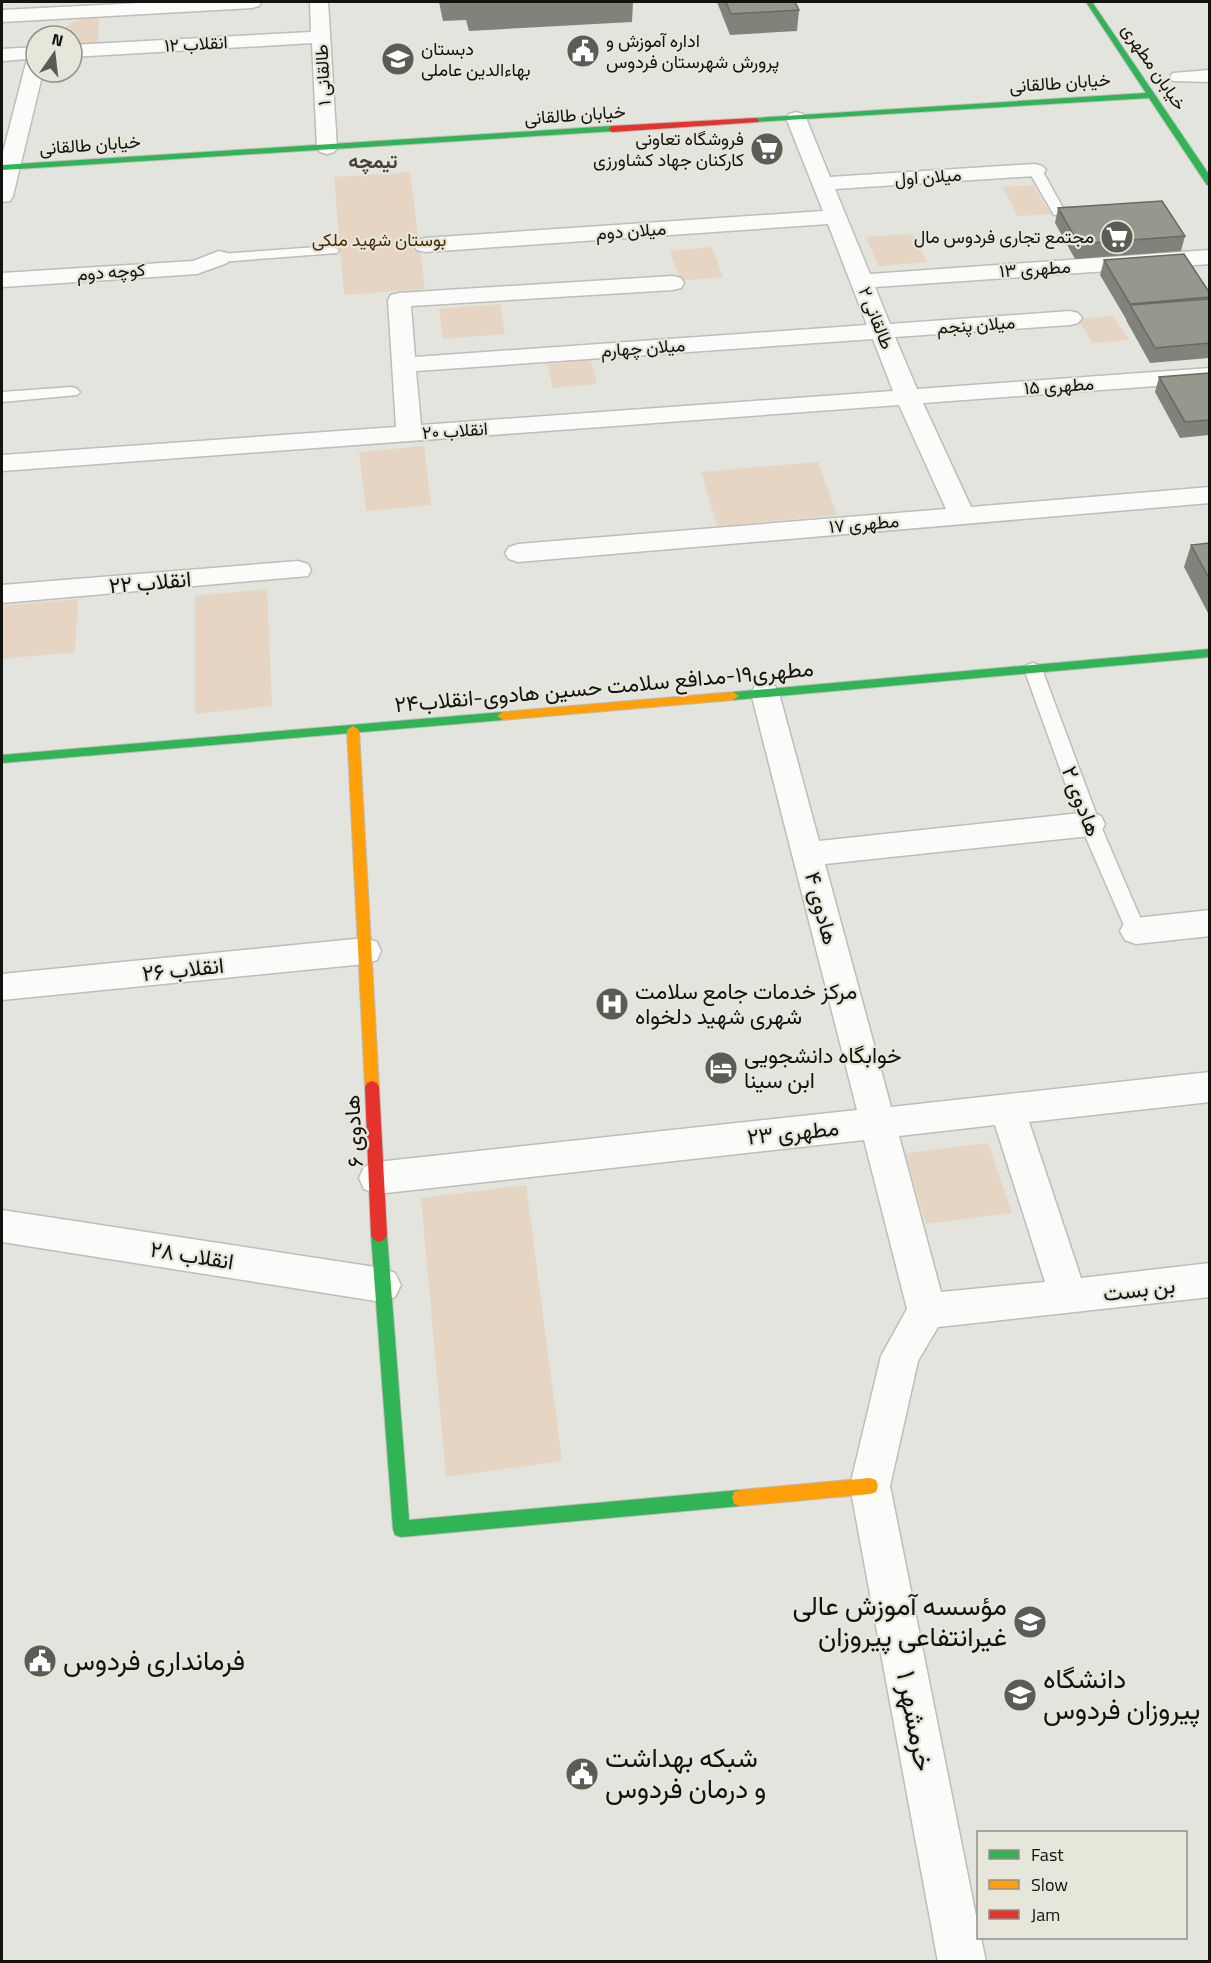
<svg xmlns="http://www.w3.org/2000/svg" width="1211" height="1963" viewBox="0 0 1211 1963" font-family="'Titillium Web',Vazirmatn,sans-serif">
<rect width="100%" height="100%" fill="#e4e4de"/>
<!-- green -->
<path fill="#e5d5c2" d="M 99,17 L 98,43 L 72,45 L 72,36 L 58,36 C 69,20 80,18 99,17 Z
M 410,172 L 425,289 L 344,295 L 334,177 Z
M 1033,185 L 1051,214 L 1018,216 L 1002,187 Z
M 913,234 L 927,262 L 878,266 L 866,237 Z
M 712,247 L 723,277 L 680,281 L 670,251 Z
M 500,304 L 505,334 L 443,339 L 439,309 Z
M 1113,316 L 1129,340 L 1093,343 L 1077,319 Z
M 591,360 L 597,384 L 553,388 L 547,364 Z
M 424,446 L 431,505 L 366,511 L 359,452 Z
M 818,462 L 837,515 L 717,526 L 701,472 Z
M 267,589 L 272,706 L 195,714 L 195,596 Z
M 78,599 L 75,652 L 2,659 L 2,606 Z
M 988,1143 L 1012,1213 L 926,1224 L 905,1153 Z
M 526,1185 L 562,1461 L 446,1477 L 421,1198 Z"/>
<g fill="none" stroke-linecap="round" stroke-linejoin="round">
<defs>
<path id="lane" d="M 1035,166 L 1042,170 L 1063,208 L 1091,207 L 1093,210 L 1091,213 L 1054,215 L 1028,170 Z
M 332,246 L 339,250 L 337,253 L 219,262 L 212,258 L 219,254 Z
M 72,387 L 77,389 L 80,392 L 77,395 L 2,402 L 2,392 Z
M 1033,663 L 1039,665 L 1042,669 L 1100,824 L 1146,931 L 1143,937 L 1136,939 L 1129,937 L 1080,824 L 1024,669 L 1027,665 Z"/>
<path id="street" d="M 161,2 L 261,2 L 259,6 L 252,8 L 2,22 L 2,10 Z
M 310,2 L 328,2 L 337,148 L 334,152 L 327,154 L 320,152 L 317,148 L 312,43 L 72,57 L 72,45 L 311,32 Z
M 36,47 L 36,72 L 43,72 L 13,196 L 10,201 L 2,202 L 2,156 L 27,59 L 2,61 L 2,49 Z
M 1210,70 L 1210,82 L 1173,81 L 1170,77 L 1173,73 Z
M 796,112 L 803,114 L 806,118 L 830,177 L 1035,164 L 1042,166 L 1046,170 L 1042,174 L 1035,176 L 835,189 L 870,274 L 1210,250 L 1210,264 L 875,287 L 890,324 L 1070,311 L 1078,313 L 1082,318 L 1078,323 L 1070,325 L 895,337 L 917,389 L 1210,368 L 1210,382 L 923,403 L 971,507 L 1210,487 L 1210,503 L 518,562 L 509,559 L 505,553 L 509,547 L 518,544 L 946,509 L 899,405 L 2,471 L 2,455 L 396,427 L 388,300 L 391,295 L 399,293 L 673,276 L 681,278 L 684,283 L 681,288 L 673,290 L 411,306 L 415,357 L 867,325 L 828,224 L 425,252 L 417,250 L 414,245 L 417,240 L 425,238 L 823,211 L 786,118 L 789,114 ZM 873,339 L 893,391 L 421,425 L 416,371 Z
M 219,251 L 227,253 L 230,258 L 227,263 L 197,274 L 2,287 L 2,273 L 193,261 Z
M 298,561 L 308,564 L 311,570 L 308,576 L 2,603 L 2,585 Z
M 765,683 L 775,686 L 779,693 L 819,841 L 1090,812 L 1101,816 L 1105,824 L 1101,832 L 1090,836 L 825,864 L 891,1107 L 1210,1072 L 1210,1102 L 1029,1122 L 1081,1278 L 1210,1263 L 1210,1297 L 938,1327 L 918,1361 L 890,1486 L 978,1926 L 978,1938 L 981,1938 L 986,1962 L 938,1962 L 850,1486 L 881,1356 L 907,1309 L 864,1140 L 377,1194 L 364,1189 L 359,1178 L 364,1167 L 377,1162 L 857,1110 L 751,693 L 755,686 ZM 995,1125 L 1045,1282 L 941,1292 L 899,1136 Z
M 1210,910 L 1210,936 L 1136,944 L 1125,940 L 1120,931 L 1125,922 L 1136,918 Z
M 365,938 L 377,942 L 381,951 L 377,960 L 365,964 L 2,1000 L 2,974 Z
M 2,1210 L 382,1268 L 395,1273 L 401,1285 L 395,1297 L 382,1302 L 2,1242 Z"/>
<path id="fast" d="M 1086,2 L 1092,2 L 1210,176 L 1210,185 L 1207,185 L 1149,98 L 755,122 L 751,120 L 755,118 L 1146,93 Z
M 612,126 L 615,127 L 615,131 L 2,170 L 2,165 Z
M 1210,649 L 1210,657 L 733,700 L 727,696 L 733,692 Z
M 503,712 L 509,716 L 503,720 L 2,763 L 2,755 Z
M 379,1228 L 384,1230 L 387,1235 L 409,1520 L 740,1490 L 746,1492 L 748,1498 L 746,1504 L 740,1506 L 401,1537 L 395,1535 L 393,1529 L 371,1235 L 374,1230 Z"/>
<path id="slow" d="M 733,692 L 739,696 L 733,700 L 503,720 L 497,716 L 503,712 Z
M 353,726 L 359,730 L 379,1087 L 377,1091 L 372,1093 L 367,1091 L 365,1087 L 347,730 Z
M 870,1478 L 876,1480 L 878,1486 L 876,1492 L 870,1494 L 740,1506 L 734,1504 L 732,1498 L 734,1492 L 740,1490 Z"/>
<path id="jam" d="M 755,118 L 759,120 L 758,122 L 612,132 L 608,129 L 612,126 Z
M 372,1081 L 377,1083 L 379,1087 L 387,1235 L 384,1240 L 379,1242 L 374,1240 L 371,1235 L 365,1087 L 367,1083 Z"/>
</defs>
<!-- lane casing -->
<use href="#lane" stroke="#bdbdb9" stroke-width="3"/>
<!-- street casing -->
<use href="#street" stroke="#bdbdb9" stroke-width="3"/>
<!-- fast casing -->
<use href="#fast" stroke="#bdbdb9" stroke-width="2"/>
<!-- slow casing -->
<use href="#slow" stroke="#bdbdb9" stroke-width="2"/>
<!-- jam casing -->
<use href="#jam" stroke="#bdbdb9" stroke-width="2"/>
<!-- lane -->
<use href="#lane" fill="#fbfbfa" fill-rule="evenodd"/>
<!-- street -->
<use href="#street" fill="#fbfbfa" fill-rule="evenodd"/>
<!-- fast -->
<use href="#fast" fill="#30b455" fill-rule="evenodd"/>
<!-- slow -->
<use href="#slow" fill="#ff9f0a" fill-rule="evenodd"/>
<!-- jam -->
<use href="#jam" fill="#e5322d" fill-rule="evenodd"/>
</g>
<!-- wall -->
<path fill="#81837a" d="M 439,2 L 633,2 L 632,22 L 469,31 L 466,20 L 443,21 Z
M 717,2 L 795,2 L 799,10 L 797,31 L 730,35 Z
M 1058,208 L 1185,236 L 1181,251 L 1075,259 L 1055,223 Z
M 1104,260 L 1209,292 L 1209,358 L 1150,363 L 1126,320 L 1126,319 L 1100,275 Z
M 1209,373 L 1209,435 L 1180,438 L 1155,392 L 1159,377 Z
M 1209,543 L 1209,615 L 1184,567 L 1191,545 Z"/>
<!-- building -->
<path fill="#96988e" stroke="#696a63" stroke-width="1.5" d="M 726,2 L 795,2 L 799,10 L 731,14 Z
M 1162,201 L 1185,236 L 1079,244 L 1058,208 Z
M 1184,254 L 1209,292 L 1209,297 L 1130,304 L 1104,260 Z
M 1209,299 L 1209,343 L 1155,348 L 1130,305 Z
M 1209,373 L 1209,420 L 1185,422 L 1159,377 Z
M 1209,543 L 1209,578 L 1191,545 Z"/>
<!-- icons -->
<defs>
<symbol id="civic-disc" viewBox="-11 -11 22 22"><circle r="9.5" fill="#5c5c57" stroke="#e7e6db"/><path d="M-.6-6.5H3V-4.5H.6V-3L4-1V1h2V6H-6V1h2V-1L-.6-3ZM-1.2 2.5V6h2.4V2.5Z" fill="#fff"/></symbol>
<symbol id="school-disc" viewBox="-11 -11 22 22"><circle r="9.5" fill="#5c5c57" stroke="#e7e6db"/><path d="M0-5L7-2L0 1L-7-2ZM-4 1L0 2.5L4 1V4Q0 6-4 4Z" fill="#fff"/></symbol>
<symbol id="supermarket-disc" viewBox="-11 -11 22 22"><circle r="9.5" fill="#5c5c57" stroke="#e7e6db"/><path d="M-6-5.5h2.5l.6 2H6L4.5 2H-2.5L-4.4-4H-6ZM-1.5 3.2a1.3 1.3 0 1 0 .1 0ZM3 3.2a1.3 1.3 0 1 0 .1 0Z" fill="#fff"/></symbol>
<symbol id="hospital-disc" viewBox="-11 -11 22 22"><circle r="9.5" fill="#5c5c57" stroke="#e7e6db"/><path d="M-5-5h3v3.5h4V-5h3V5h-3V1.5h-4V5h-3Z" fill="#fff"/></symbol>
<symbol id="hotel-disc" viewBox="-11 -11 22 22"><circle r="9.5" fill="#5c5c57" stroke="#e7e6db"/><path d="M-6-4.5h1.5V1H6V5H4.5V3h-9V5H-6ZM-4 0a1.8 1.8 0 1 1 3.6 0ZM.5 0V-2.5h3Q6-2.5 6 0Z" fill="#fff"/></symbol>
<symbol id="university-disc" viewBox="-11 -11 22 22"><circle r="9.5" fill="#5c5c57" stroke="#e7e6db"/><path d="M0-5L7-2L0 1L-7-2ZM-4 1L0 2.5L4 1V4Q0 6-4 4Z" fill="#fff"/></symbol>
</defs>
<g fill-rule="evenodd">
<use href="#civic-disc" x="564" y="32" width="38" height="38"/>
<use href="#school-disc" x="379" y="40" width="38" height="38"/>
<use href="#supermarket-disc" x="748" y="130" width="38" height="38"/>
<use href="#supermarket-disc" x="1098" y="218" width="38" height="38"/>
<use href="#hospital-disc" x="593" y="985" width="38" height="38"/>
<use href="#hotel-disc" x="702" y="1049" width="38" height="38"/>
<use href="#university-disc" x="1011" y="1603" width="38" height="38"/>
<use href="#civic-disc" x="21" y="1642" width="38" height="38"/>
<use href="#university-disc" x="1001" y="1676" width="38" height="38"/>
<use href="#civic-disc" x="563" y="1755" width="38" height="38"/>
</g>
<g text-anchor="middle" stroke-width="4.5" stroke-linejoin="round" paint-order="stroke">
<!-- far-poi labels -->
<g font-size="18" fill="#12120e" stroke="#e7e6db" text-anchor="start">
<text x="606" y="47">اداره آموزش و<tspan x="606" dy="21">پرورش شهرستان فردوس</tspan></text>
<text x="421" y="55">دبستان<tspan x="421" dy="21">بهاءالدین عاملی</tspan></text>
<text x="744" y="145" text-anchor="end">فروشگاه تعاونی<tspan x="744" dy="21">کارکنان جهاد کشاورزی</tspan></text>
<text x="1094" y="243" text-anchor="end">مجتمع تجاری فردوس مال</text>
</g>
<!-- far-street labels -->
<g font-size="18" fill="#12120e" stroke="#e7e6db">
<text transform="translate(196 44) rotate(-3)" y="6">انقلاب ۱۲</text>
<text transform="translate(1154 67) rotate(56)" y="6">خیابان مطهری</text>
<text transform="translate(323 75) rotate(-93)" y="6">طالقانی ۱</text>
<text transform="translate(1060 83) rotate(-4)" y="6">خیابان طالقانی</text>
<text transform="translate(575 115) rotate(-4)" y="6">خیابان طالقانی</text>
<text transform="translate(90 145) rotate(-4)" y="6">خیابان طالقانی</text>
<text transform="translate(928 177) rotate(-4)" y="6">میلان اول</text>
<text transform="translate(631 231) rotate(-4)" y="6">میلان دوم</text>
<text transform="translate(1035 269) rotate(-4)" y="6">مطهری ۱۳</text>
<text transform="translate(111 272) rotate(-4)" y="6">کوچه دوم</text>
<text transform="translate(876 318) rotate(68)" y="6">طالقانی ۲</text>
<text transform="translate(976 325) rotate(-4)" y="6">میلان پنجم</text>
<text transform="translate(643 348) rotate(-4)" y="6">میلان چهارم</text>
<text transform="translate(1059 386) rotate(-4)" y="6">مطهری ۱۵</text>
<text transform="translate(455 431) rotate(-4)" y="6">انقلاب ۲۰</text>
<text transform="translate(864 524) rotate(-5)" y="6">مطهری ۱۷</text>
</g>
<!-- far-park labels -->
<g font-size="18" fill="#4c2a00" stroke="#e7e6db">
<text x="379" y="246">بوستان شهید ملکی</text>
</g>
<!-- far-neighbourhood labels -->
<g font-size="20" font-weight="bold" fill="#44433b" stroke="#e7e6db">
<text x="373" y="168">تیمچه</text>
</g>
<!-- street labels -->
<g font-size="22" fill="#12120e" stroke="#e7e6db">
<text transform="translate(150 582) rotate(-5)" y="8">انقلاب ۲۲</text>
<text transform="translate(604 686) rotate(-5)" y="8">مطهری۱۹-مدافع سلامت حسین هادوی-انقلاب۲۴</text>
<text transform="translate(1082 801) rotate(69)" y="8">هادوی ۲</text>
<text transform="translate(822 908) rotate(75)" y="8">هادوی ۴</text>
<text transform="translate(183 969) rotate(-6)" y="8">انقلاب ۲۶</text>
<text transform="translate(353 1131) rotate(-93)" y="8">هادوی ۶</text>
<text transform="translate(793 1132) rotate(-6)" y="8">مطهری ۲۳</text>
<text transform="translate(192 1255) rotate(9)" y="8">انقلاب ۲۸</text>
<text transform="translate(1139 1289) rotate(-7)" y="8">بن بست</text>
</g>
<!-- poi labels -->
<g font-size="22" fill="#12120e" stroke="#e7e6db" text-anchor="start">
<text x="635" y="999">مرکز خدمات جامع سلامت<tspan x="635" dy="25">شهری شهید دلخواه</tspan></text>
<text x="744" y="1063">خوابگاه دانشجویی<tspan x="744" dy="25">ابن سینا</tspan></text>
</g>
<!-- near-poi labels -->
<g font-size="27" fill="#12120e" stroke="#e7e6db" text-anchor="start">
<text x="1007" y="1615" text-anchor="end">مؤسسه آموزش عالی<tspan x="1007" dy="31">غیرانتفاعی پیروزان</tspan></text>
<text x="63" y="1670">فرمانداری فردوس</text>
<text x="1043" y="1688">دانشگاه<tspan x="1043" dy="31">پیروزان فردوس</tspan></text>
<text x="605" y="1767">شبکه بهداشت<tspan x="605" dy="31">و درمان فردوس</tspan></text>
</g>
<!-- near-street labels -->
<g font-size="27" fill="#12120e" stroke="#e7e6db">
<text transform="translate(915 1721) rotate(79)" y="9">خرمشهر ۱</text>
</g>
</g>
<!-- border -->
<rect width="1211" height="1963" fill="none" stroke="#12120e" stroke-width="6"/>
<!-- legend -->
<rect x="977" y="1831" width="210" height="108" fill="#e7e6db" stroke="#929189" stroke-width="1.5"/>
<rect x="989" y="1850" width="30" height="9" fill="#30b455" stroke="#929189" stroke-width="1.5"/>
<text x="1031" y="1861" font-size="18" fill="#12120e">Fast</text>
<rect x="989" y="1880" width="30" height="9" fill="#ff9f0a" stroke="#929189" stroke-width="1.5"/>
<text x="1031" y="1891" font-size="18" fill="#12120e">Slow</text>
<rect x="989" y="1910" width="30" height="9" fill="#e5322d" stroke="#929189" stroke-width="1.5"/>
<text x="1031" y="1921" font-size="18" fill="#12120e">Jam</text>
<!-- north arrow -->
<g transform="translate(54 54) rotate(14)"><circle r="28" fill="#e7e6db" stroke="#929189" stroke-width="1.5"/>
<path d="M0-4.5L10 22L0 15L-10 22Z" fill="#5c5c57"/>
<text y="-9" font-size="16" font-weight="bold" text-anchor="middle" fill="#12120e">N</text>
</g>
</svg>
